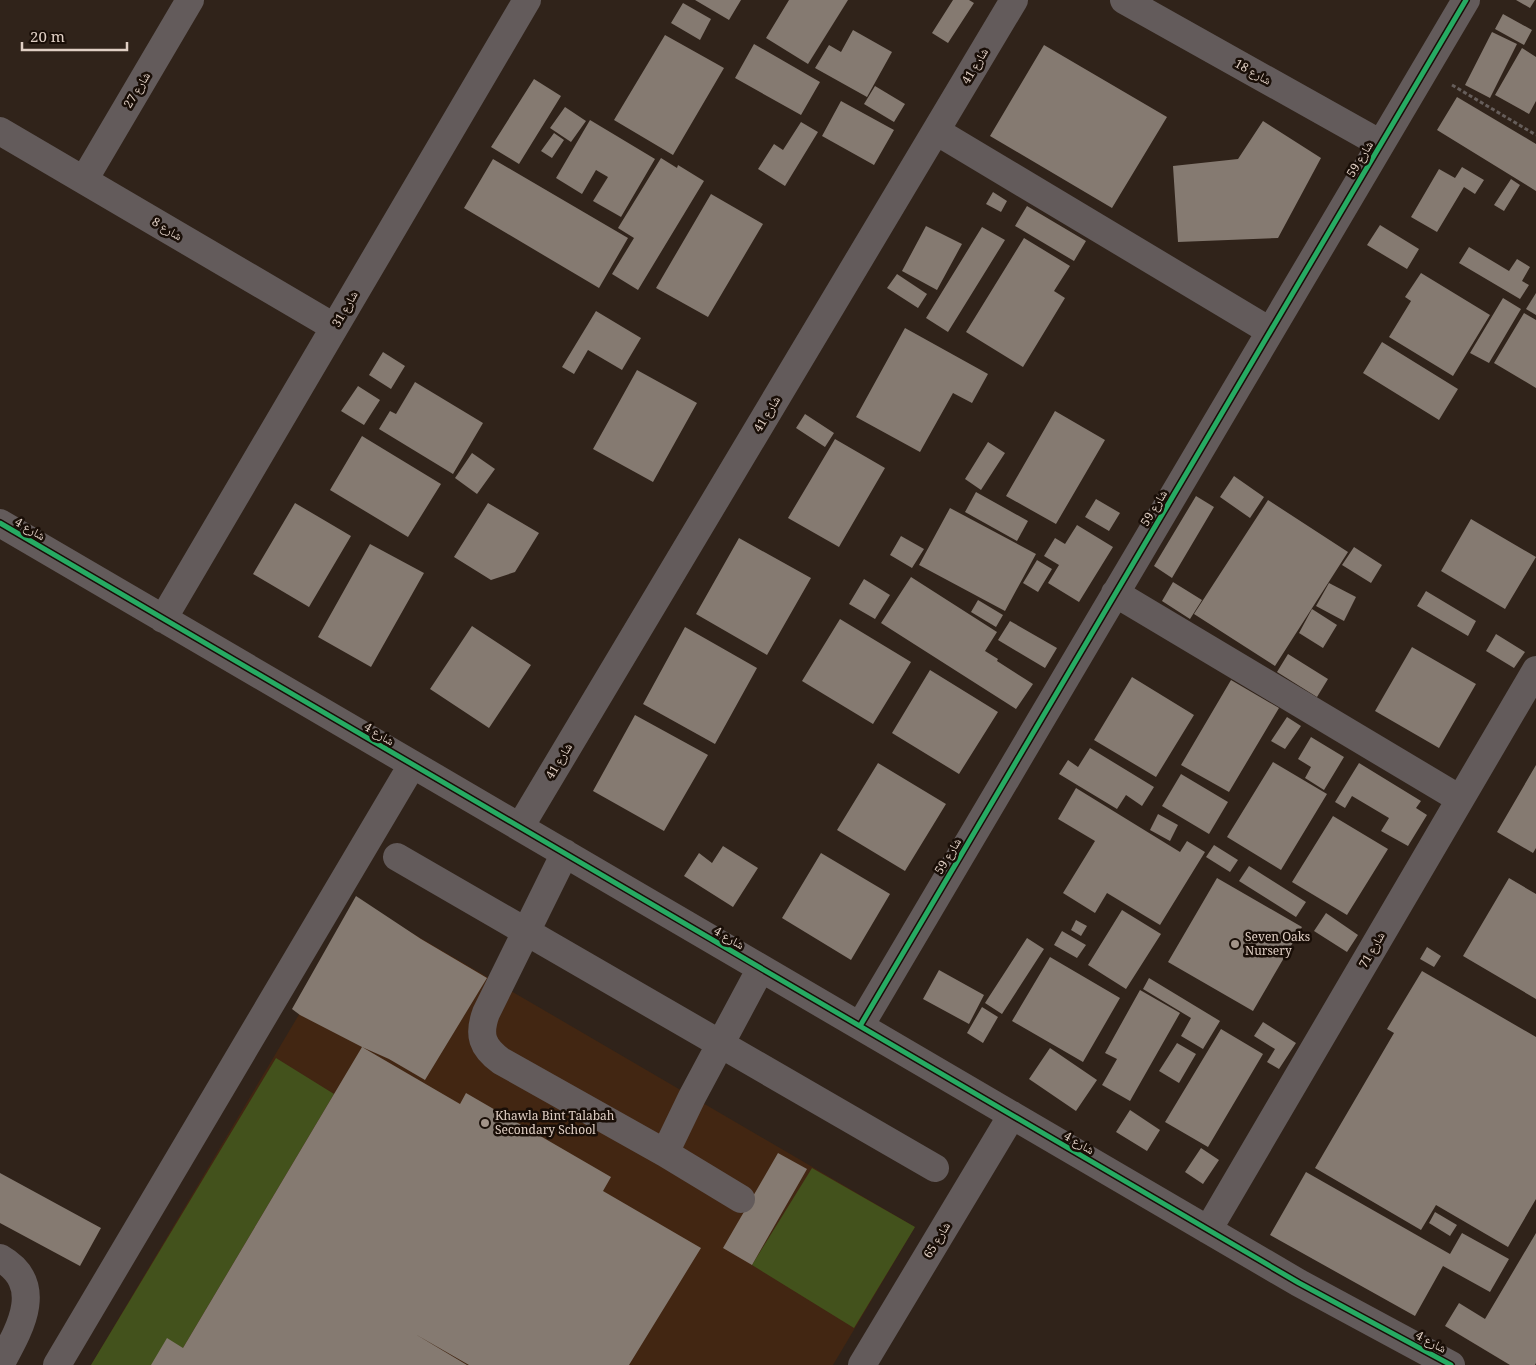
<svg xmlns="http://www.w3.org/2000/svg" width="1536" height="1365" viewBox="0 0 1536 1365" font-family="'Noto Serif','Noto Naskh Arabic',serif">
<rect width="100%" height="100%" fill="#30231a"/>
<!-- built -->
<path fill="#422612" d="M 364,905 L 915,1227 L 833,1365 L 91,1365 Z"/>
<!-- green -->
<path fill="#43521c" d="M 276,1058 L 334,1094 L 183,1348 L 151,1365 L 91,1365 Z
M 812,1168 L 915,1227 L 854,1328 L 752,1265 Z"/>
<!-- building -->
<path fill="#857a71" d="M 695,0 L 741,0 L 729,20 Z
M 789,0 L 848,0 L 808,64 L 766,38 Z
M 953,0 L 969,0 L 974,3 L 948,43 L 932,33 Z
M 1516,0 L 1535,0 L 1530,8 Z
M 683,3 L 711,19 L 700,40 L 671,23 Z
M 1503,14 L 1532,30 L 1524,45 L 1495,29 Z
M 853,30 L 892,52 L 867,97 L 815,68 L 829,45 L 841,52 Z
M 1492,32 L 1517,44 L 1490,98 L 1465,85 Z
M 665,35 L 724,68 L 673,155 L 614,120 Z
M 754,44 L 820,82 L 801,115 L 735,78 Z
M 1044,45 L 1167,117 L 1112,208 L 990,136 Z
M 1522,48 L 1536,57 L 1536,101 L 1529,114 L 1495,95 Z
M 534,79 L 561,96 L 519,164 L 491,147 Z
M 875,86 L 905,104 L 894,122 L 864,104 Z
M 1457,97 L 1536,144 L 1536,191 L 1437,130 Z
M 841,101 L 894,130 L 874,165 L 822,136 Z
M 565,107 L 586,121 L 571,142 L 550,128 Z
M 590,120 L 655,159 L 621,217 L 593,201 L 608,177 L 596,170 L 582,194 L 556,178 Z
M 1263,121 L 1321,158 L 1278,238 L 1178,242 L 1173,166 L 1238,159 Z
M 801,122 L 818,132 L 785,186 L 758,169 L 774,144 L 783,150 Z
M 554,133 L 564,140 L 552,158 L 541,151 Z
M 661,158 L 677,168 L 678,165 L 704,181 L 638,290 L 612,274 L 634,238 L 618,228 Z
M 493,159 L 628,238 L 599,288 L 464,208 Z
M 1462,167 L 1484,180 L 1475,194 L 1464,187 L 1437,232 L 1411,217 L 1439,169 L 1455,178 Z
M 1511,179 L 1520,185 L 1504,211 L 1494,205 Z
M 993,192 L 1007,201 L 1001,212 L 986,204 Z
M 711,194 L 763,224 L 708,317 L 656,288 Z
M 1027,206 L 1086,241 L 1074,261 L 1015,226 Z
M 1380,225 L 1419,249 L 1407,269 L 1367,245 Z
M 926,226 L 962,244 L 937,290 L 902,271 Z
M 982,227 L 1005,240 L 948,332 L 926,318 Z
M 1024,238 L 1070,266 L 1054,291 L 1065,298 L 1023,367 L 966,332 Z
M 1469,247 L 1509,271 L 1517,259 L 1530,267 L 1522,281 L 1529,285 L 1520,299 L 1459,263 Z
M 1421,273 L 1490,315 L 1453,376 L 1389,337 L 1411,301 L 1405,297 Z
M 897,274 L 927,294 L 918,308 L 887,288 Z
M 1536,293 L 1536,315 L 1526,309 Z
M 1503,298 L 1521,309 L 1489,363 L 1470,353 Z
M 596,311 L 641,338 L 622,370 L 588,350 L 574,374 L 562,367 Z
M 1524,313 L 1536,320 L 1536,388 L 1494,363 Z
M 905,328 L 988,374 L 972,403 L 953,393 L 920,452 L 856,417 Z
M 1382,342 L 1458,389 L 1439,420 L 1363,373 Z
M 383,352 L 405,366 L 391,389 L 369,375 Z
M 637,370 L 697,403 L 653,482 L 593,449 Z
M 415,382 L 483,423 L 453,474 L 379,429 L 390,411 L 396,414 Z
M 358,386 L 380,400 L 364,425 L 341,411 Z
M 1055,411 L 1105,440 L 1056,524 L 1006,496 Z
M 805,414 L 834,433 L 825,447 L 796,428 Z
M 362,436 L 441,484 L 408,537 L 330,490 Z
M 835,439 L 885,468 L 839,547 L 788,518 Z
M 988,442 L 1005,453 L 981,490 L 965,479 Z
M 472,453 L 495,469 L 477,494 L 455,478 Z
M 1234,476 L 1264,497 L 1250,518 L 1220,497 Z
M 976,492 L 1028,521 L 1017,541 L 965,512 Z
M 1196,496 L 1214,507 L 1172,578 L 1154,566 Z
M 1096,499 L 1120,513 L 1109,531 L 1085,517 Z
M 1268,500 L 1348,552 L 1275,666 L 1194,614 Z
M 295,503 L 351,536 L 309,607 L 253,574 Z
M 488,503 L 539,533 L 515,572 L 491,580 L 454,557 Z
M 950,508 L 1036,554 L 1005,611 L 919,565 Z
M 1471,519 L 1536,557 L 1505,609 L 1441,571 Z
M 1077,525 L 1113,547 L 1079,602 L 1048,583 L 1059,565 L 1044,556 L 1055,538 L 1065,544 Z
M 901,536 L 924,549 L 912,568 L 890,555 Z
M 739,538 L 811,578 L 767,655 L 696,614 Z
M 370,544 L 424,573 L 371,667 L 318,637 Z
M 1354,547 L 1382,565 L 1371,583 L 1342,565 Z
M 1037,560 L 1052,569 L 1038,592 L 1023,583 Z
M 911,577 L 997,632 L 985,651 L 998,659 L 997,661 L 1033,684 L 1016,709 L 881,623 Z
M 864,579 L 890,595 L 875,619 L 849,604 Z
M 1173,582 L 1202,600 L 1190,619 L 1162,601 Z
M 1329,583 L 1356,597 L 1344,621 L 1316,606 Z
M 1426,591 L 1476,621 L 1468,636 L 1417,606 Z
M 978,600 L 1003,615 L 996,627 L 971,612 Z
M 1312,609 L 1337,625 L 1323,648 L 1299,633 Z
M 840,619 L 911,662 L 873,724 L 802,681 Z
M 1010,621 L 1057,648 L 1045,668 L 998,640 Z
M 472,626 L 531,665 L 489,728 L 430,689 Z
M 685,627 L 757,668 L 715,744 L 643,704 Z
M 1496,634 L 1525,652 L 1514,668 L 1486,651 Z
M 1412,647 L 1476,684 L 1439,748 L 1375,711 Z
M 1288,654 L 1328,679 L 1317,697 L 1277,672 Z
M 930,670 L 998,712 L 959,774 L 892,733 Z
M 1132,677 L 1194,715 L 1156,777 L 1094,740 Z
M 1231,680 L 1279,708 L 1229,792 L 1181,765 Z
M 635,715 L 708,755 L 664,831 L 593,791 Z
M 1287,717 L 1301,726 L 1285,749 L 1271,741 Z
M 1311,737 L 1344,757 L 1324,790 L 1305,778 L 1311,767 L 1298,759 Z
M 1090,748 L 1154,787 L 1142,806 L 1126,795 L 1117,809 L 1059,774 L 1068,760 L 1078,767 Z
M 1273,762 L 1327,794 L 1281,870 L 1227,837 Z
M 878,763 L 946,804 L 905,871 L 837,830 Z
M 1359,763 L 1421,801 L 1416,808 L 1427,815 L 1408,846 L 1381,831 L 1389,818 L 1352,796 L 1345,808 L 1335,802 Z
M 1536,765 L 1536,848 L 1533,853 L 1497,832 Z
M 1181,774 L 1228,802 L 1209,834 L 1162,806 Z
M 1076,788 L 1180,852 L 1187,841 L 1205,852 L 1160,925 L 1107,893 L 1095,913 L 1063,893 L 1095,841 L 1058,819 Z
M 1158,814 L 1178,825 L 1170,841 L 1150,830 Z
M 1333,816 L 1388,849 L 1347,915 L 1292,882 Z
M 1214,845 L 1238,860 L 1230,872 L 1206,857 Z
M 723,846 L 758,868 L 733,907 L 684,876 L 699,853 L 712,863 Z
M 821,853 L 890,894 L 851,960 L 782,918 Z
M 1249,866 L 1306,902 L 1296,917 L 1239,881 Z
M 1217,878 L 1302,927 L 1253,1011 L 1168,962 Z
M 1509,878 L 1536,894 L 1536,999 L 1463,956 Z
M 356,896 L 421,939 L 487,978 L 425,1080 L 389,1059 L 362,1047 L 460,1104 L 466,1093 L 611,1177 L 603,1191 L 701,1248 L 629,1365 L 469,1365 L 415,1334 L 467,1365 L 151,1365 L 167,1338 L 183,1348 L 362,1047 L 300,1015 L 292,1009 Z
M 1122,910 L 1161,934 L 1126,989 L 1088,965 Z
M 1326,913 L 1358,935 L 1347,952 L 1314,931 Z
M 1076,920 L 1087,926 L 1081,936 L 1071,930 Z
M 1062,931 L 1086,945 L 1077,958 L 1054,945 Z
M 1027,938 L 1044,949 L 1002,1014 L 985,1003 Z
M 1427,947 L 1441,956 L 1434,967 L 1420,959 Z
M 1050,957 L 1120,998 L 1083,1062 L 1012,1021 Z
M 939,970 L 984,995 L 969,1024 L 923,999 Z
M 1422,971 L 1536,1037 L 1536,1199 L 1508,1247 L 1436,1205 L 1421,1230 L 1315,1168 L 1394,1033 L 1387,1029 Z
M 1149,978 L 1220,1021 L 1203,1049 L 1181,1036 L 1191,1018 L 1143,989 Z
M 1140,990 L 1180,1013 L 1130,1101 L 1102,1085 L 1117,1059 L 1105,1053 Z
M 982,1007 L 998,1017 L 983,1043 L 967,1033 Z
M 1263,1022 L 1296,1043 L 1279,1069 L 1267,1062 L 1275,1049 L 1254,1036 Z
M 1221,1029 L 1263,1054 L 1208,1147 L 1165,1122 Z
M 1177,1043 L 1196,1054 L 1179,1083 L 1159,1071 Z
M 1050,1048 L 1097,1080 L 1076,1111 L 1029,1079 Z
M 1130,1110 L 1160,1130 L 1147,1151 L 1116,1132 Z
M 1201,1148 L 1219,1160 L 1203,1184 L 1185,1172 Z
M 778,1153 L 807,1169 L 752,1265 L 723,1248 Z
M 1306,1172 L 1450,1254 L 1462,1233 L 1509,1259 L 1490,1292 L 1443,1266 L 1415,1316 L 1270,1235 Z
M 0,1173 L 101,1228 L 80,1266 L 0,1223 Z
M 1435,1212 L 1457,1225 L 1450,1236 L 1429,1223 Z
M 1536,1233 L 1536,1363 L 1535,1365 L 1510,1365 L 1445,1326 L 1459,1303 L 1485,1319 Z"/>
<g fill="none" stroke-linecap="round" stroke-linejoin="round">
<!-- path -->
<path stroke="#665e5b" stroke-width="3" stroke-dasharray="4 2.5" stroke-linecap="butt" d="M 1452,85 L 1536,135"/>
<!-- minor -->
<path stroke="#635b5b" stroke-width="28" d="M 1124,0 L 1381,144
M 0,131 L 334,327
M 936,131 L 1270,331
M 84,180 L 190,0
M 0,523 L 1299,1283 L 1451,1365
M 1115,593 L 1460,799
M 163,619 L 527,0
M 520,827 L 1014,0
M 565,853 L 486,1013 C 478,1035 482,1047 501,1061 L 665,1153 L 741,1199
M 397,857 L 935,1168
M 860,1026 L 1466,0
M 665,1153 L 692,1097 L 761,968
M 1208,1230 L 1536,670
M 0,1258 C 47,1285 19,1330 0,1365
M 57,1365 L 412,765
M 862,1365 L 1012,1115"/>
<defs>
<path id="cycleway" d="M 0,523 L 1299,1283 L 1451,1365
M 860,1026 L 1466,0"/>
</defs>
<!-- cycleway casing -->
<use href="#cycleway" stroke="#190e07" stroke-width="8"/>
<!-- cycleway -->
<use href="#cycleway" stroke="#26ab63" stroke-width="5"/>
</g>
<!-- markers -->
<g fill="#a29388" stroke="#190e07" stroke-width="2">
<circle cx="1235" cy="944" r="5"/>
<circle cx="485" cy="1123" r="5"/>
</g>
<g text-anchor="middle" stroke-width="5" stroke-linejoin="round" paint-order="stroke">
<!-- street labels -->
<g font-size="12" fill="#e0cfc4" stroke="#190e07">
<text transform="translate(975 66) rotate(-59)" y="4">شارع 41</text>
<text transform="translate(1253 72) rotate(29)" y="4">شارع 18</text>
<text transform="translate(137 90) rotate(-59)" y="4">شارع 27</text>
<text transform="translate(1360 159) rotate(-59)" y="4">شارع 59</text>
<text transform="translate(167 229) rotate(31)" y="4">شارع 8</text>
<text transform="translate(345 309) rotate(-60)" y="4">شارع 31</text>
<text transform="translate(767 414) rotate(-59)" y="4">شارع 41</text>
<text transform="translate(1154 508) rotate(-59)" y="4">شارع 59</text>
<text transform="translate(30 529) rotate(30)" y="4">شارع 4</text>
<text transform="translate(379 734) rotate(31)" y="4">شارع 4</text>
<text transform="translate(559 761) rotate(-59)" y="4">شارع 41</text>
<text transform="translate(948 856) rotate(-59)" y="4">شارع 59</text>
<text transform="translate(729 938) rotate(30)" y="4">شارع 4</text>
<text transform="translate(1372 950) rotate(-60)" y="4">شارع 71</text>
<text transform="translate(1079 1143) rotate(30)" y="4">شارع 4</text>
<text transform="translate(937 1240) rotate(-59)" y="4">شارع 65</text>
<text transform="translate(1431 1342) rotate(28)" y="4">شارع 4</text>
</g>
<!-- poi labels -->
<g font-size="12" fill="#e0cfc4" stroke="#190e07" text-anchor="start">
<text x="1245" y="941">Seven Oaks<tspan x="1245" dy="14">Nursery</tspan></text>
<text x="495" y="1120">Khawla Bint Talabah<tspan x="495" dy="14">Secondary School</tspan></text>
</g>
</g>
<!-- scale -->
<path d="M22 42v8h105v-8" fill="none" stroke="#e0cfc4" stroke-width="2.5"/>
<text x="30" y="42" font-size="15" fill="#e0cfc4" stroke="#190e07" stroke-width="4" paint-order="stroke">20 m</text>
</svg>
